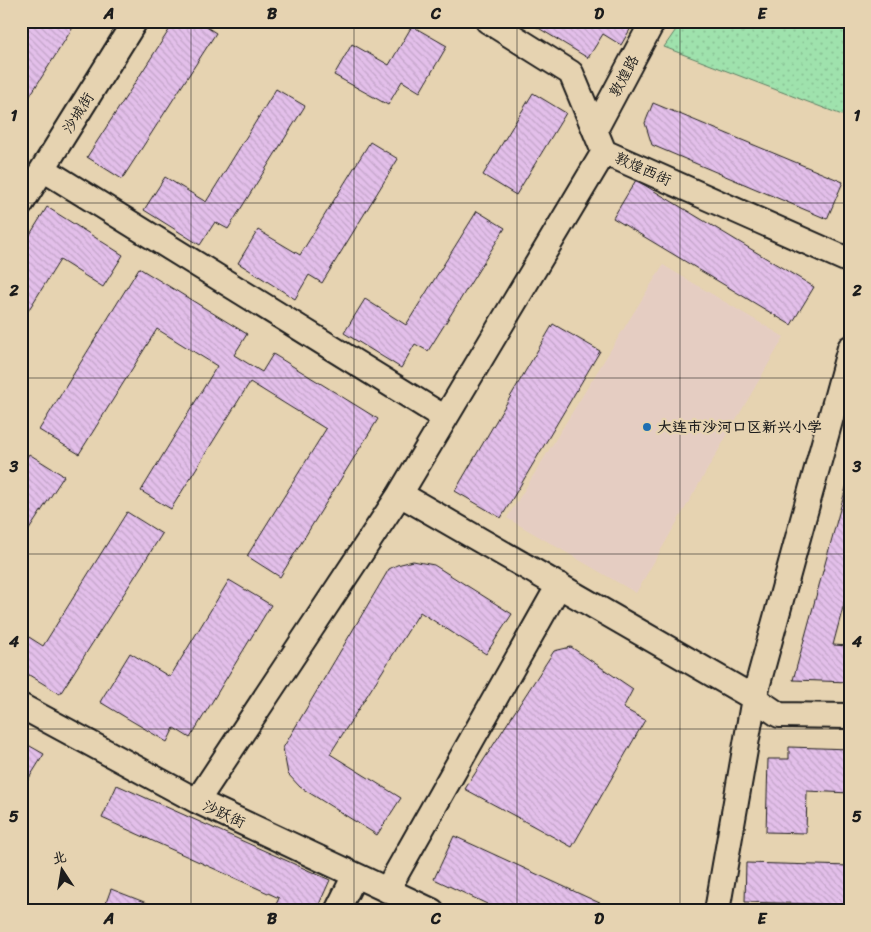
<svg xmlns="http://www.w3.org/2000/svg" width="871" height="932" viewBox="0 0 871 932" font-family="Sriracha,'LXGW WenKai TC',sans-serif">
<defs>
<pattern id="park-dots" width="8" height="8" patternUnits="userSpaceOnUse" patternTransform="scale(1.25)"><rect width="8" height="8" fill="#9fe2ad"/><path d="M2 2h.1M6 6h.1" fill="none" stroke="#88c194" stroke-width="1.8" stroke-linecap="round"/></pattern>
<pattern id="building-back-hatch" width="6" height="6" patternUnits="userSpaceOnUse" patternTransform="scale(1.25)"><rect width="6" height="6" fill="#e3bfea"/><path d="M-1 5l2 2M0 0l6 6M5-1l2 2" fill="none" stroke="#c2a4c8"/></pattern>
</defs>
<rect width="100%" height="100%" fill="#e6d3b1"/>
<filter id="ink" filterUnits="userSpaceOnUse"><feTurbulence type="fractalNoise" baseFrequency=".02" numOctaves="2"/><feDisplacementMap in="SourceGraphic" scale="10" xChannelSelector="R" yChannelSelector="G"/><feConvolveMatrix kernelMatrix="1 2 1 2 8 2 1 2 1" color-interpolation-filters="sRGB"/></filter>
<g filter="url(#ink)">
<!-- built -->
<path fill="#e5cdc2" d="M 663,265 L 784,337 L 636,593 L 507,518 Z"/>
<!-- park -->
<path fill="url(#park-dots)" stroke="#5e7f64" d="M 682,21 L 850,21 L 850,118 L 664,47 Z"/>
<!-- building -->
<path fill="url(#building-back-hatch)" stroke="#1c1c1c" d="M 28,21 L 77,21 L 21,110 L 21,33 Z
M 175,21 L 197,21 L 216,33 L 122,179 L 87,157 Z
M 527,21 L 635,21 L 621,45 L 603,34 L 588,58 Z
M 412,26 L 447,46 L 420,92 L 402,81 L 388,105 L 334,75 L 352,44 L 389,65 Z
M 276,89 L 305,106 L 228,229 L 215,222 L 200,245 L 144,210 L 165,177 L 206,202 Z
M 533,93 L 566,113 L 516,195 L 483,175 Z
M 653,103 L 843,182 L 827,219 L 652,145 L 645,123 Z
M 370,142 L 398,159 L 322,283 L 309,275 L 295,299 L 238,263 L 258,230 L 300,255 Z
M 636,180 L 814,287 L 791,325 L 613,218 Z
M 47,207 L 123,255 L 103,287 L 60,260 L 21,322 L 21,249 Z
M 477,211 L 505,228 L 428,351 L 415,344 L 401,368 L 344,333 L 365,299 L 406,325 Z
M 139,268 L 247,334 L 234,355 L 262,372 L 273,354 L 378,419 L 280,577 L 247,556 L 326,429 L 250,382 L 171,509 L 141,491 L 217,366 L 157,329 L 79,454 L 39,430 Z
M 553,324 L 600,351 L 501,518 L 455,491 Z
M 29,454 L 64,476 L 21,542 L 21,466 Z
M 850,473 L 850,581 L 833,645 L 850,646 L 850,682 L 793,680 Z
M 127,512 L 162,534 L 60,694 L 21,670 L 21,632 L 43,646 Z
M 413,561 L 434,565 L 512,614 L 486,654 L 420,612 L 330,754 L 401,798 L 377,835 L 300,787 L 288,774 L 283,748 L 389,569 L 397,565 Z
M 229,580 L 271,605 L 190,738 L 174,728 L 167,742 L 100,702 L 130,653 L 170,677 Z
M 571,647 L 633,689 L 623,708 L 645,720 L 572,847 L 465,789 L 554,651 Z
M 21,741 L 44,754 L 21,791 Z
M 789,747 L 850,749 L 850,793 L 807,791 L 806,833 L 766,832 L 768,759 L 789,759 Z
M 117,785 L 330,880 L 316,911 L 273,911 L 279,898 L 102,818 Z
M 454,836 L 617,911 L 502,911 L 434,879 Z
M 746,863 L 850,866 L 850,905 L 745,902 Z
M 111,889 L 167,911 L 103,911 Z
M 21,901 L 40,911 L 21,911 Z"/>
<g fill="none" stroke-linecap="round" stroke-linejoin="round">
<defs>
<path id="minor" d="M 488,21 L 571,73 L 604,152 L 850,261
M 595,130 L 653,21
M 43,169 L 445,418
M 21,204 L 135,21
M 400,494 L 754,698 L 779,715 L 850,716
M 21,706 L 197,801 L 432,911
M 197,801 L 400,494 L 604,152
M 387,890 L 559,585
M 337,911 L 355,875
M 717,911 L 754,698 L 850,348"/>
</defs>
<!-- minor casing -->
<use href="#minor" stroke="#1c1c1c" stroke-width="28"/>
<!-- minor -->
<use href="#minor" stroke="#e6d3b1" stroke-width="24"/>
</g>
</g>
<!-- grid -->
<path fill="none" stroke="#1c1c1c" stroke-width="1" stroke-opacity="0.55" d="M 191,21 L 191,911M 354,21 L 354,911M 517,21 L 517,911M 680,21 L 680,911M 21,203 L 850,203M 21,378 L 850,378M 21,554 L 850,554M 21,729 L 850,729"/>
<!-- markers -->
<circle fill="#1f6fb2" stroke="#e6d3b1" stroke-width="2" cx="647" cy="427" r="5"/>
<g text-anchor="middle" stroke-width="4.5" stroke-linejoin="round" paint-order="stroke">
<!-- street labels -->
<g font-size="15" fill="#1c1c1c" stroke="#e6d3b1">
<text transform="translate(624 76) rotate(-62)" y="5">敦煌路</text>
<text transform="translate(78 113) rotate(-58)" y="5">沙城街</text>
<text transform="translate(643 169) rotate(24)" y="5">敦煌西街</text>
<text transform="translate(224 814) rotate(25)" y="5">沙跃街</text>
</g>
<!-- poi labels -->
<g font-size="15" font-weight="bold" fill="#1c1c1c" stroke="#e6d3b1" text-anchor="start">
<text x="657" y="432">大连市沙河口区新兴小学</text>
</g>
</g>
<!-- margin -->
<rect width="871" height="932" fill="none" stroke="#e6d3b1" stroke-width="55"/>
<!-- north arrow -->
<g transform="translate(62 870) rotate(348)" stroke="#e6d3b1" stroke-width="4" paint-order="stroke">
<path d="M0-4L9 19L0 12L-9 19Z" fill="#1c1c1c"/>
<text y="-8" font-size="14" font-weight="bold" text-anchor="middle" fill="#1c1c1c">北</text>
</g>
<rect x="28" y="28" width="816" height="876" fill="none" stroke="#1c1c1c" stroke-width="2"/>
<g font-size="16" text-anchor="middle" font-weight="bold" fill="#1c1c1c">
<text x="109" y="19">A</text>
<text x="272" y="19">B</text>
<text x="436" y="19">C</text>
<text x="599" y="19">D</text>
<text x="762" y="19">E</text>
<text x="14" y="121">1</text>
<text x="857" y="121">1</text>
<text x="14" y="296">2</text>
<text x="857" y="296">2</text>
<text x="14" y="472">3</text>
<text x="857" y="472">3</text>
<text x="14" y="647">4</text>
<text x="857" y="647">4</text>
<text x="14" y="822">5</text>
<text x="857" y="822">5</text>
<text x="109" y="924">A</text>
<text x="272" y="924">B</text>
<text x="436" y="924">C</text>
<text x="599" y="924">D</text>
<text x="762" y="924">E</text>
</g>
</svg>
